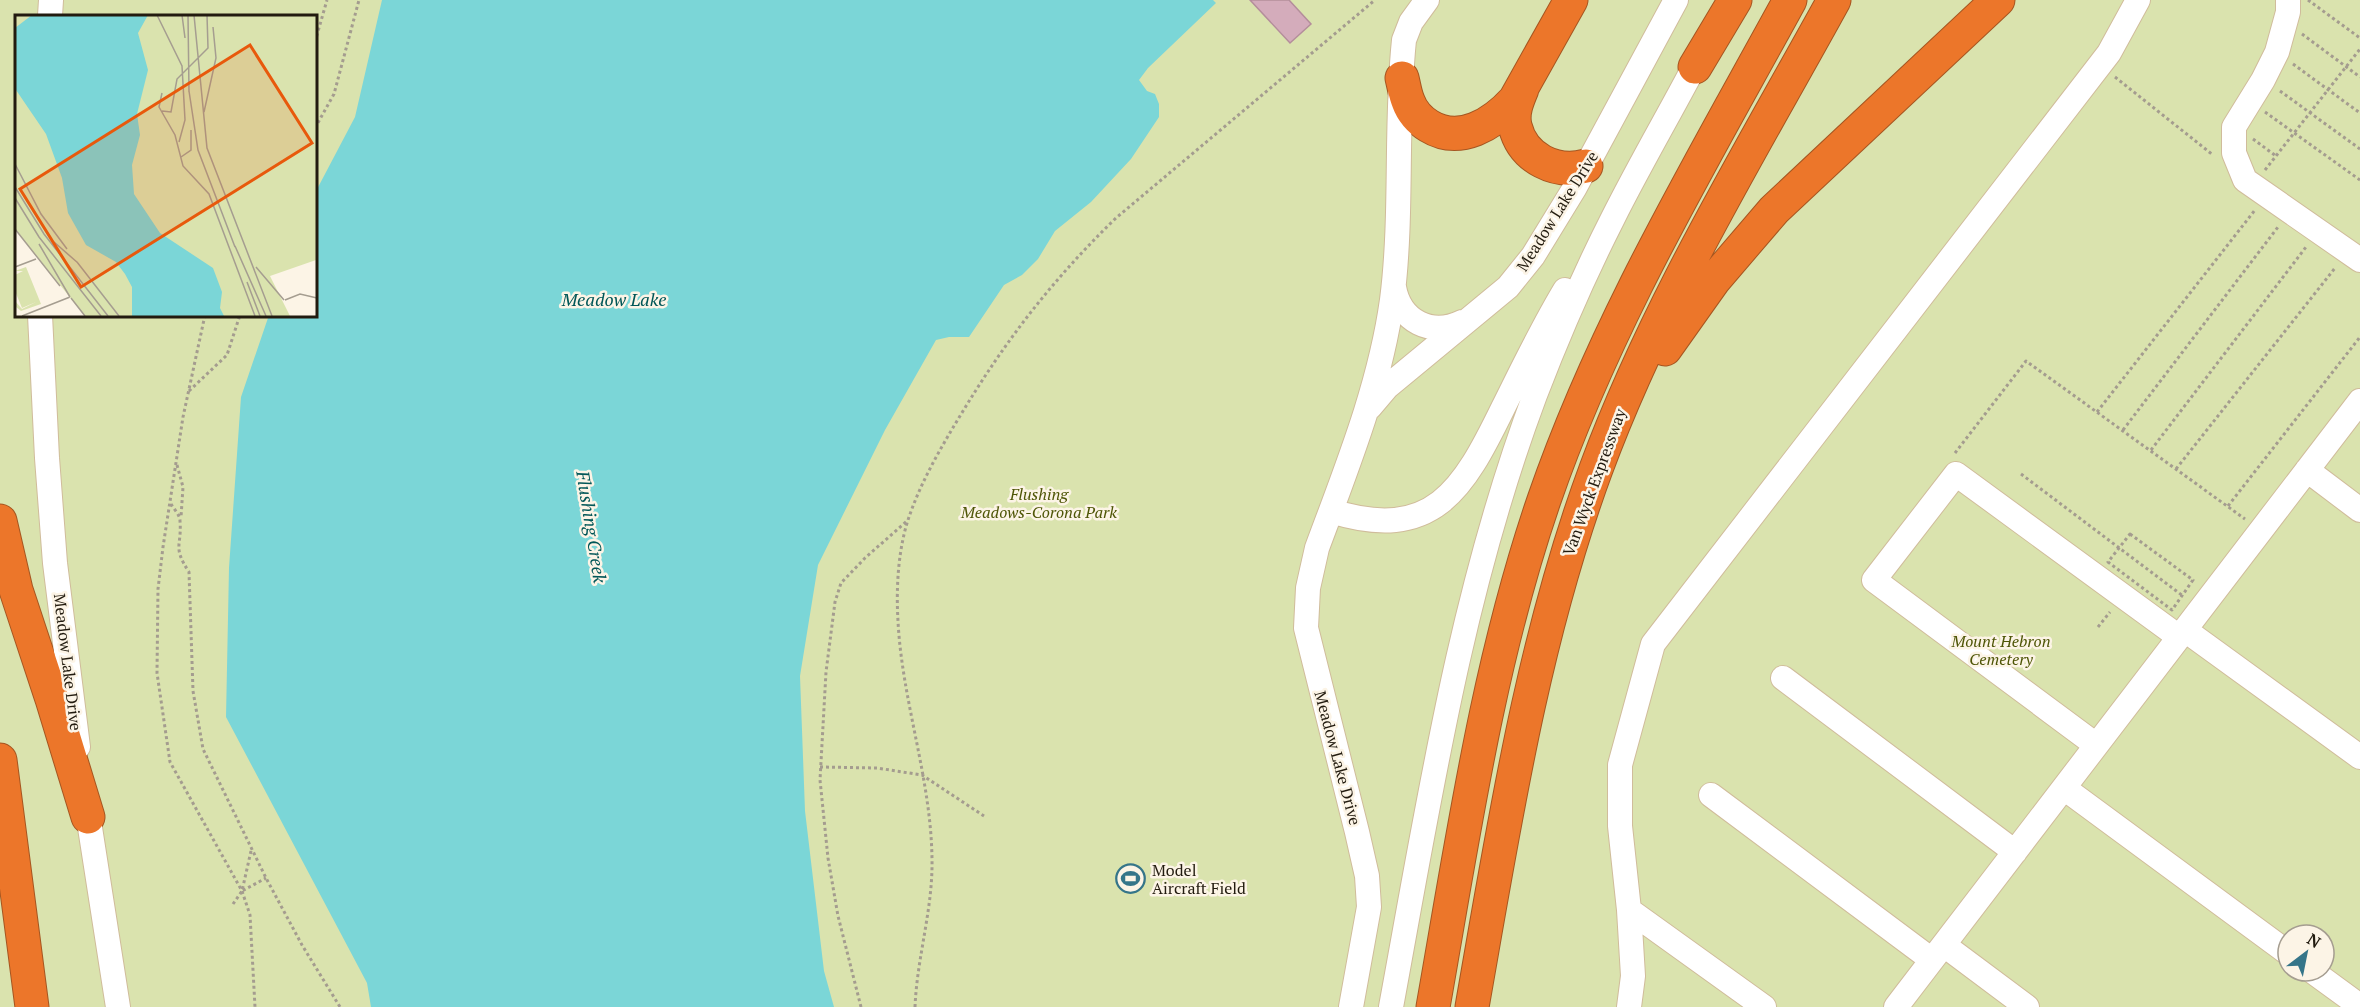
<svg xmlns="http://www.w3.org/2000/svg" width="2360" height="1007" viewBox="0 0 2360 1007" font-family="'PT Serif',serif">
<rect width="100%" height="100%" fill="#fcf4e6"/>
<!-- green -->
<path fill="#dae3ae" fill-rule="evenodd" d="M 0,0 L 2360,0 L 2360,1007 L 0,1007 ZM 16,16 L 315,16 L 315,315 L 16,315 ZM 2288,935 L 2324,935 L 2324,971 L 2288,971 Z"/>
<!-- water -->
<path fill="#7bd6d7" d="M 382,0 L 1213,0 L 1216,3 L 1148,68 L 1139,80 L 1147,91 L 1155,94 L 1159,104 L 1159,117 L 1131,159 L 1091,202 L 1055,231 L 1038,259 L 1022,275 L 1004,285 L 969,337 L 949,337 L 936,340 L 885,430 L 818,565 L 800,676 L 805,811 L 824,971 L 834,1007 L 371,1007 L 367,983 L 226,717 L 229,568 L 241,397 L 269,315 L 315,315 L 315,193 L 355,117 Z"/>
<!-- building -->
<path fill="#d4acbb" stroke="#b48e9b" stroke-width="1.5" d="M 1250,0 L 1289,0 L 1311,24 L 1290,43 Z"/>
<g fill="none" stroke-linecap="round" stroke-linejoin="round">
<defs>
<path id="minor" d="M 2288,0 L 2288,12 L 2277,52 L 2263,80 L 2234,127 L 2234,153 L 2245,180 L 2360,260
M 50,16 L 51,0
M 1394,287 C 1400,321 1431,337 1462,322
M 40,315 L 47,458 L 55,563 L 78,747
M 1370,407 L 1387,387 L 1508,287 L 1533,256 L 1574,189 L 1676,0
M 2307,470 L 2360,510
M 1331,511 C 1433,543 1463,490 1503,408 C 1523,368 1542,328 1565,290
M 2185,630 L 2360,757
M 1783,678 L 2015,852
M 2096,745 L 1874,580 L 1956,474 L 2179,637
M 2064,788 L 2288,953
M 1711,795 L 1932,960
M 86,802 L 118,1007
M 1629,910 L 1764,1007
M 1944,945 L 2027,1007
M 2312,971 L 2360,1006
M 1351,1007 L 1369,907 L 1367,876 L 1357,832 L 1306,628 L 1308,588 L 1317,548 C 1347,467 1380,386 1392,300 C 1403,214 1395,126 1404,40 L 1411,22 L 1427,0
M 1391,1007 C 1429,801 1461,592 1535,395 C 1558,335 1584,275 1613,218 C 1641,162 1673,108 1702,52
M 1629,1007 L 1633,976 L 1629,910 L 1620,826 L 1620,765 L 1653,644 L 2109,53 L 2138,0
M 1896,1007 L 2360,401"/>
<path id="highway" d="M 1695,67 L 1735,0
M 1402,78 C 1404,86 1405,94 1408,101 C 1412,112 1419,120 1429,126 C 1460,145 1493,124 1515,100 L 1571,0
M 1522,89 C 1517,101 1512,113 1515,126 C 1523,159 1556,174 1586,166
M 1665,349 L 1714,280 L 1774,210 L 1998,0
M 0,521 L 16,590 L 52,699 L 88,817
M 0,760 L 32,1007
M 1433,1007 C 1463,837 1488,663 1544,500 C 1605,323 1701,163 1790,0
M 1472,1007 C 1504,826 1532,642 1596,469 C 1657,304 1750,153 1834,0"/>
</defs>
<!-- minor casing -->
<use href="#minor" stroke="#d0bc9b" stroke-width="26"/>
<!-- highway casing -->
<use href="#highway" stroke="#a55621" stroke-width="35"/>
<!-- path -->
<path stroke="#a49c8f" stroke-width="3" stroke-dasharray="3 3" stroke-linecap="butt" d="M 2308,0 L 2360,38
M 2302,34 L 2360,77
M 315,42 L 327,0
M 2293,64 L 2360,113
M 2115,77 L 2213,155
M 2280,91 L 2360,149
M 2265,112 L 2360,180
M 315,128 L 334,94 L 359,0
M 2253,139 L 2276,156
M 2265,170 L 2360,49
M 205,315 L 183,417 L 163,547 L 158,589 L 157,673 L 170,762 L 242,891 L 250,915 L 255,1007
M 189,391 L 227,355 L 240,315
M 2097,412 L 2255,210
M 2123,430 L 2278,227
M 2151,450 L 2306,247
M 1955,453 L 2026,361 L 2245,519
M 177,465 L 183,487 L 181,517
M 2176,469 L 2335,268
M 2021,474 L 2183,596
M 171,504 C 174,509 180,515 180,521 C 182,547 172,546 189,572 L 193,691 L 203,749 L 266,878 L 302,945 L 340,1007
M 2228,506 L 2360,337
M 2130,534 L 2193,580 L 2172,610 L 2108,562 Z
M 2098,627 L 2110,612
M 820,767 L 877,768 L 922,775 L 984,816
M 251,851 L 242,891 L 266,878
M 233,904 L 242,891
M 861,1007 L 838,916 L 828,858 L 820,780 L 826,672 L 835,602 L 841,583 L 865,558 L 907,521
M 915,1007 C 917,957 933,909 932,859 C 931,778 902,701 898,621 C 896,588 898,549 909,517 C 921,482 940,449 960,416 C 1005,341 1053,279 1116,218 L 1375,0"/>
<!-- minor -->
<use href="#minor" stroke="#fff" stroke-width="24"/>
<!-- highway -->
<use href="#highway" stroke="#ec762a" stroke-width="33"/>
</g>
<!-- icons -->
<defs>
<symbol id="stadium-ring" viewBox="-11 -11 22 22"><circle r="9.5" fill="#fcf4e6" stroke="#357589" stroke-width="1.5"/><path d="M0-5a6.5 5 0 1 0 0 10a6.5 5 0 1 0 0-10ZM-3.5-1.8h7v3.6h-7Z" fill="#357589"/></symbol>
</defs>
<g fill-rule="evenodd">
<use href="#stadium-ring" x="1114" y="862" width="33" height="33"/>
</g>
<g text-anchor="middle" stroke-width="5" stroke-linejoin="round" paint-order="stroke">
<!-- street labels -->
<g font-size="16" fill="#221b0f" stroke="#fcf4e6">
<text transform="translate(1557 211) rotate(-58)" y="6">Meadow Lake Drive</text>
<text transform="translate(1594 482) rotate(-70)" y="6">Van Wyck Expressway</text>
<text transform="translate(68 662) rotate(83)" y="6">Meadow Lake Drive</text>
<text transform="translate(1338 758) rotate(75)" y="6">Meadow Lake Drive</text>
</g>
<!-- park labels -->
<g font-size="16" font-style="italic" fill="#4e5506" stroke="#fcf4e6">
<text x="1039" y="500">Flushing<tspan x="1039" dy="18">Meadows-Corona Park</tspan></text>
<text x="2001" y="647">Mount Hebron<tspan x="2001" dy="18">Cemetery</tspan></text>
</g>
<!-- poi labels -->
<g font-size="16" fill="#221b0f" stroke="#fcf4e6" text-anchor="start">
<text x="1152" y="876">Model<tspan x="1152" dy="18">Aircraft Field</tspan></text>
</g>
<!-- water labels -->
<g font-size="18" font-style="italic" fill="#005657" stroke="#fcf4e6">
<text x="614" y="306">Meadow Lake</text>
<text transform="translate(591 527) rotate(81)" y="6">Flushing Creek</text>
</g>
</g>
<!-- overview -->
<g transform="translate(15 15)">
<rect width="302" height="302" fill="#fcf4e6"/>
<path d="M 0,0 L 301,0 L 301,245 L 255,261 L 275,301 L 70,301 L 0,214 ZM 11,252 L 26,289 L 6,296 L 1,292 L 0,286 L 7,294 L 21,287 L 7,293 L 0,276 L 0,260 L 8,256 L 0,256 Z" fill="#dae3ae"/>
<path d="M 17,0 L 133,0 L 123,18 L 133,55 L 122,99 L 125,120 L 117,150 L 119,179 L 145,218 L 198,253 L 207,277 L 205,293 L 209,301 L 117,301 L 117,272 L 110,259 L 101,247 L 71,230 L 53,198 L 47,163 L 31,119 L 1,75 L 0,13 Z" fill="#7bd6d7"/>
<path fill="none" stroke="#a59d90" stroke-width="1.5" d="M 142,0 L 167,51 L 170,105 L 164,127M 167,0 L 170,23M 173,0 L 174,77M 179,0 L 192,133 L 257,301M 174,76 L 183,135 L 220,232M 147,78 L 144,92 L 160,120 L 168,151 L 194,179 L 240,301M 147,96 L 156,97 L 162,64 L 193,33 L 192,0M 189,97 L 201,43 L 198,12M 166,142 L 176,135 L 176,115M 0,149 L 26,199 L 52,234M 0,172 L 29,219 L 93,301M 0,183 L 24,222 L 86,301M 0,214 L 45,271M 39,227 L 63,248M 24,229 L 55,282M 220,231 L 251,301M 62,247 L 104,301M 0,252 L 21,244M 241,252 L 269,285M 232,267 L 245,301M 56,283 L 70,301M 270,285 L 285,279 L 302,283M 7,301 L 55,282"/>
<path fill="#e8590c" fill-opacity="0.15" stroke="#e8590c" stroke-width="3" d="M 235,30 L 297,128 L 66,272 L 5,174 Z"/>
<rect width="302" height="302" fill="none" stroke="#221b0f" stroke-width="3"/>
</g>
<!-- north arrow -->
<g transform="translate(2306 953) rotate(32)"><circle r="28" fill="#fcf4e6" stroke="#a59d90" stroke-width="1.5"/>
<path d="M0-4.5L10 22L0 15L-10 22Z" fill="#357589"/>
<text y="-9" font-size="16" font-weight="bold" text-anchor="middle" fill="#221b0f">N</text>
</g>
</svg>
